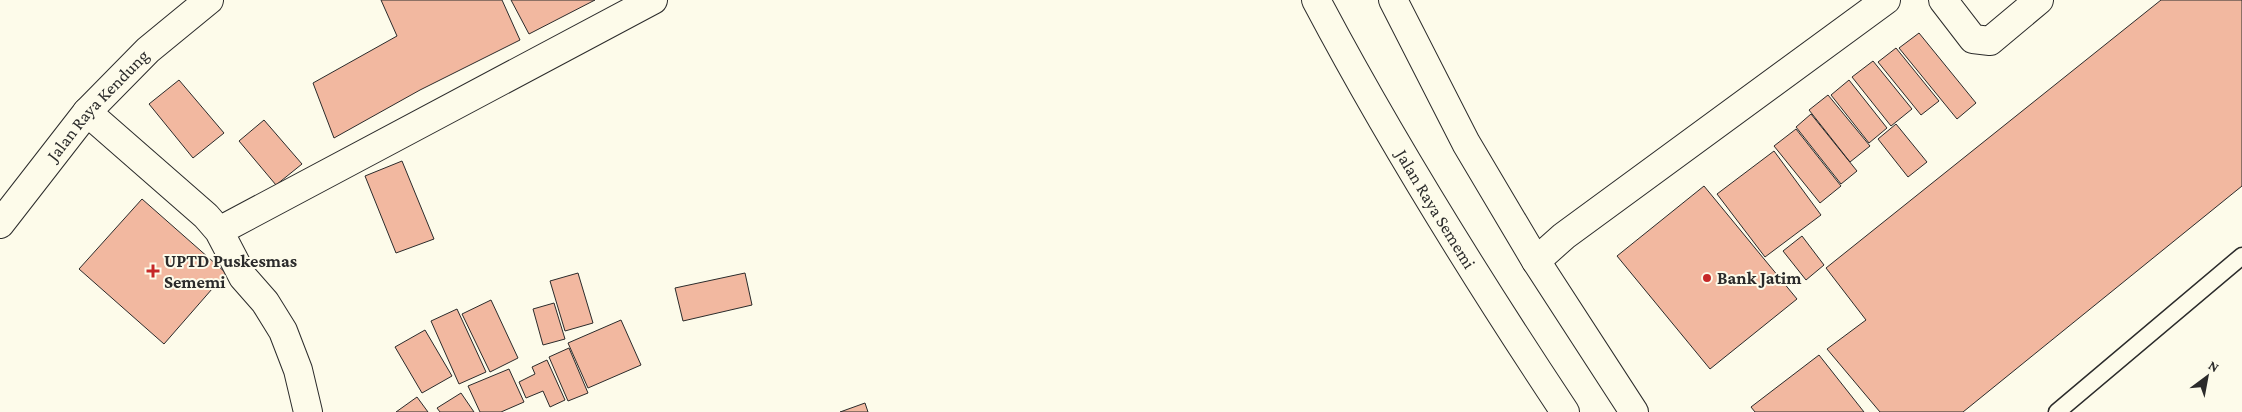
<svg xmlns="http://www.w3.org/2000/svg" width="2242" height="412" viewBox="0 0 2242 412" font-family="'Crimson Pro',serif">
<rect width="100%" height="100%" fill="#fdfbea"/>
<!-- building -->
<path fill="#f2b8a0" stroke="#2b2b2b" d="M 381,0 L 502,0 L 520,40 L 420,90 L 334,138 L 313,83 L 397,36 Z
M 511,0 L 595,0 L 529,34 Z
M 2161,0 L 2242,0 L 2242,186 L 1963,412 L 1880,412 L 1827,349 L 1866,320 L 1826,268 Z
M 1919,33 L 1976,103 L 1957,119 L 1899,48 Z
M 1896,48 L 1939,101 L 1921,115 L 1878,62 Z
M 1873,61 L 1912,109 L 1891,126 L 1852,77 Z
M 179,80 L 224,133 L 193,158 L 149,104 Z
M 1849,80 L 1887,128 L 1869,143 L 1831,95 Z
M 1828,95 L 1870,146 L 1850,162 L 1809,110 Z
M 1811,114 L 1857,171 L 1841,184 L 1796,127 Z
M 264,120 L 302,164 L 276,185 L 239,141 Z
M 1896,124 L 1927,162 L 1908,177 L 1878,139 Z
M 1796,129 L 1841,186 L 1820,203 L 1774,146 Z
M 1774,151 L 1821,215 L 1765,257 L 1717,194 Z
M 402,161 L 434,239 L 396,253 L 365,176 Z
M 1704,186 L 1797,299 L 1710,369 L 1617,256 Z
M 142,199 L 226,273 L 164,344 L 79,269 Z
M 1802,236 L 1824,265 L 1806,280 L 1783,251 Z
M 578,273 L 593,323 L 565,331 L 550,281 Z
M 745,273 L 752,305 L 683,321 L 675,288 Z
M 491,300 L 518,358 L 490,372 L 462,314 Z
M 554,303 L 565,339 L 543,345 L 533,309 Z
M 457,309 L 486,372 L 459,384 L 431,321 Z
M 621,320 L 641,365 L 588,388 L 568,343 Z
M 425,330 L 452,376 L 422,393 L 395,347 Z
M 569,348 L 588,393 L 568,401 L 549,357 Z
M 1819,355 L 1864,412 L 1755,412 L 1751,407 Z
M 547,360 L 565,400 L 550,407 L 543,391 L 526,398 L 519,382 L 535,374 L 532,367 Z
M 509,369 L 524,402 L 501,412 L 480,412 L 468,386 Z
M 461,393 L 474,412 L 440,412 L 437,408 Z
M 417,397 L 428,412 L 396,412 Z
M 865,403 L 868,412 L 840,412 Z"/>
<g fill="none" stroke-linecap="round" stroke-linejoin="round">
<defs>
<path id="service" d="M 2057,412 L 2242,256"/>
<path id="minor" d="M 1943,0 L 1973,39 L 1990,41 L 2039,0
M 87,112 L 206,216 L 219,231 L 653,0
M 219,231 L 243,277 L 265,302 L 283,331 L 298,370 L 308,412
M 1536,261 L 1564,236 L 1886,0"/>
<g id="secondary">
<path id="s1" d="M 1316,0 C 1391,142 1476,278 1565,412"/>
<path d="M 1393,0 L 1466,143 L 1536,261 L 1634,412"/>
<path id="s2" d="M 0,224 L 87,112 L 148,50 L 209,0"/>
</g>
</defs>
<!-- service casing -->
<use href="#service" stroke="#2b2b2b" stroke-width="19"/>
<!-- minor casing -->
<use href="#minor" stroke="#2b2b2b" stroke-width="30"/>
<!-- secondary casing -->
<use href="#secondary" stroke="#2b2b2b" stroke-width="30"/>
<!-- service -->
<use href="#service" stroke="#fdfbea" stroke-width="16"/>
<!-- minor -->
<use href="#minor" stroke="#fdfbea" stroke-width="28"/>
<!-- secondary -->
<use href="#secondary" stroke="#fdfbea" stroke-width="28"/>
</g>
<!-- markers -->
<g fill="#c62828" stroke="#fdfbea" stroke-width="2">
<path d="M150.5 263.5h5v5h5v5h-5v5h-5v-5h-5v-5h5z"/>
<circle cx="1707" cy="278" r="5"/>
</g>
<g text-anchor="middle" stroke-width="4" stroke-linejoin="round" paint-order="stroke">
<!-- street labels -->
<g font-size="18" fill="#2b2b2b" stroke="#fdfbea">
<text dy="6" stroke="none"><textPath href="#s2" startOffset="154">Jalan Raya Kendung</textPath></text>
<text dy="6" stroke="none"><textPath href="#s1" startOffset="241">Jalan Raya Sememi</textPath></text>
</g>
<!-- poi labels -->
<g font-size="18" font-weight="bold" fill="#2b2b2b" stroke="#fdfbea" text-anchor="start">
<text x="164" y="267">UPTD Puskesmas<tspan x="164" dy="21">Sememi</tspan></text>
<text x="1717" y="284">Bank Jatim</text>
</g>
</g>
<!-- north arrow -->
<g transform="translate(2207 377) rotate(32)" stroke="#fdfbea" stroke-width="4" paint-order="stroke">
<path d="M0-4L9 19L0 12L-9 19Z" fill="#2b2b2b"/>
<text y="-8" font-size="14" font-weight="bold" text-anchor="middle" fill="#2b2b2b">N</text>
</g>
</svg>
